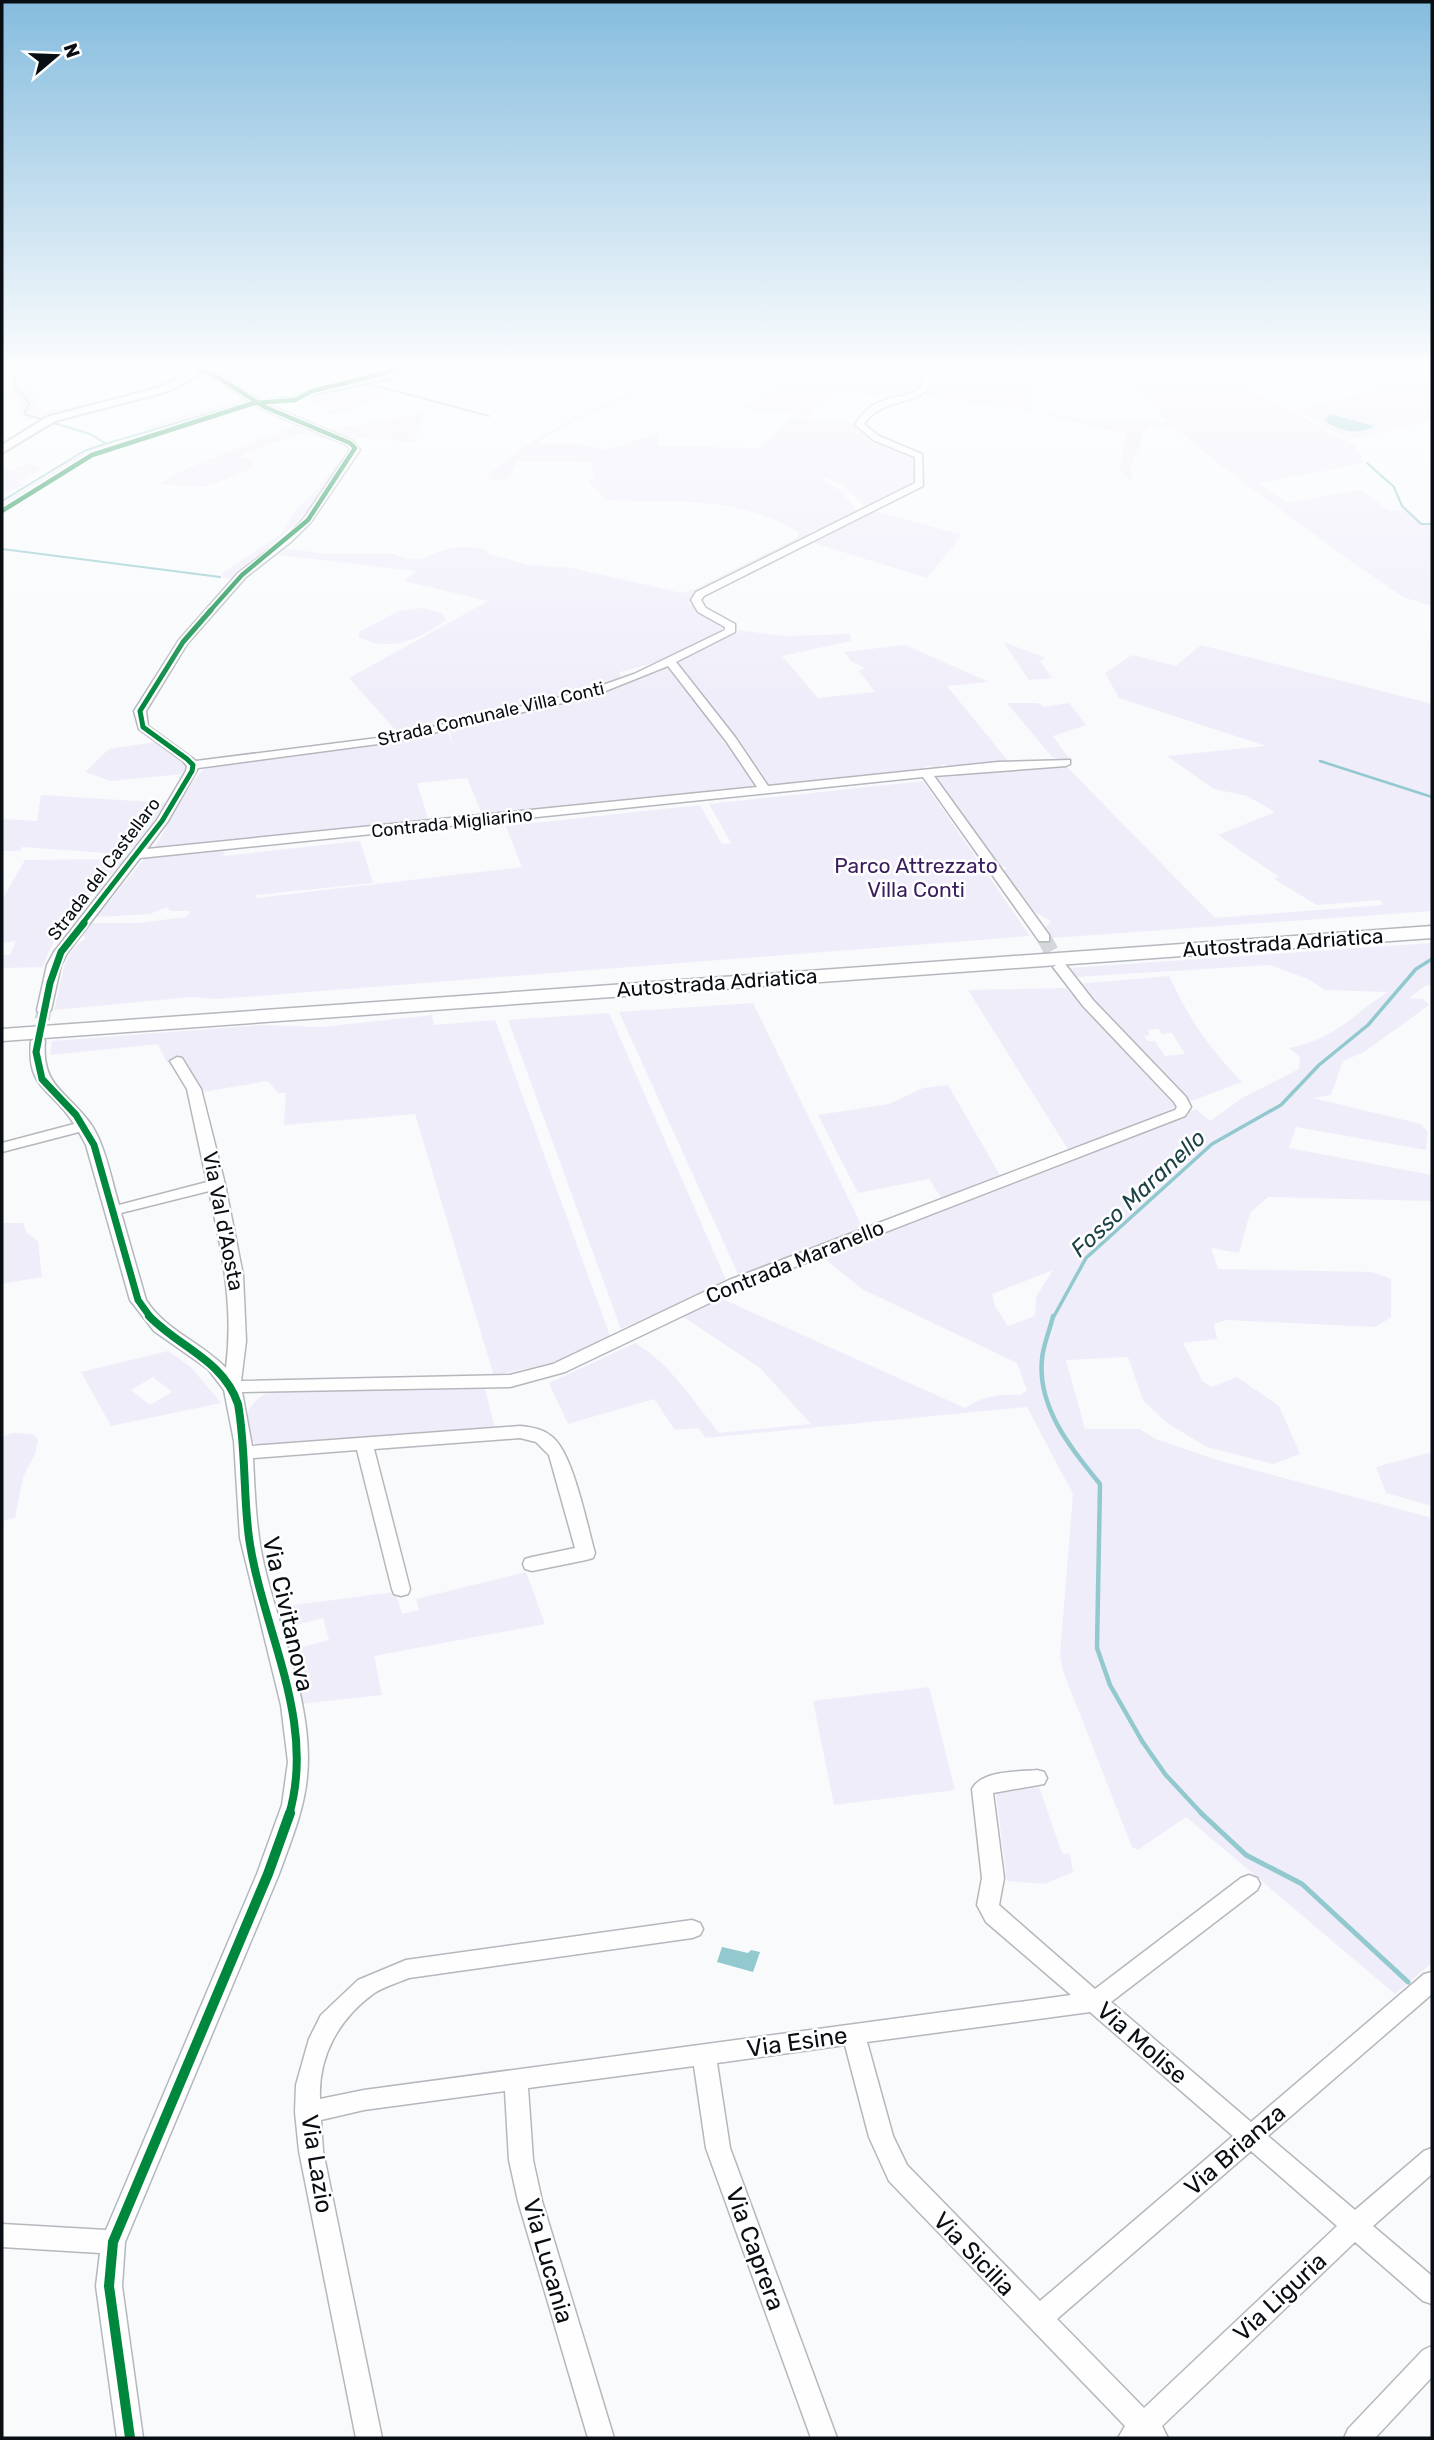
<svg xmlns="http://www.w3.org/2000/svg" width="1434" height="2440" viewBox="0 0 1434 2440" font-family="Rubik,sans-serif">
<rect width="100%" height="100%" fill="#f8fafc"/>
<!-- green -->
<path fill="#f0edfa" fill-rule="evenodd" d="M 2,364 L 28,364 L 32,367 L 25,378 C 35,384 42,396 37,408 L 43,412 L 140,393 L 27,421 L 17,414 L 22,405 L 19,399 L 2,401 L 5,390 L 2,385 Z
M 410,364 L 428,364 L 403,377 L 370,384 L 394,391 L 352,410 L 332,415 L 326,412 L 332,409 L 304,400 L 314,392 L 386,375 Z
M 704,364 L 728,364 C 712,374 695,375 677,381 C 630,398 579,413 538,443 L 584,445 L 605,450 L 659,433 L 658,446 L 759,448 L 793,417 L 855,424 L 876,441 L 914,457 L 914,482 L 866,508 L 849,490 L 826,477 L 821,479 L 841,491 L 857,511 L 819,530 L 808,531 L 810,535 L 696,591 L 688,603 L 722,626 L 723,632 L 657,662 L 620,672 L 620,680 L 579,694 L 400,735 L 349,678 L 488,601 L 404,581 L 417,571 L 278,555 L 286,549 L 330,554 L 395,554 C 419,567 428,554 448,549 C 460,546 476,547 487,550 L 488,554 L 528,565 L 572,568 L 682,593 L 695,589 L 797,538 L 799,533 C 737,494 673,503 606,500 L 589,482 L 594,476 L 590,462 L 518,461 L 509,478 L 495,481 L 485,478 C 554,416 621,399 704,364 Z
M 805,364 L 929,364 L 929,365 L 920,391 L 907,393 L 909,396 L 889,398 L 835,391 L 809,416 L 742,408 Z
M 939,364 L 1056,364 L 1053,372 L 1033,380 L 1031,411 L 1094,421 L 1167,422 C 1156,402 1132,393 1119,375 L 1124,372 L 1236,382 L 1353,444 L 1365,463 L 1259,483 L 1287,503 L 1361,490 L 1389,511 L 1409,510 L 1424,524 L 1432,523 L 1432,606 L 1403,597 L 1352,562 L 1220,465 L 1175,428 L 1147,426 L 1130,469 L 1132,479 L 1129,480 L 1120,470 L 1126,430 L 1111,431 L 1031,411 L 926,396 L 924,395 L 939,375 Z
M 1316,364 L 1414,364 L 1432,369 L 1432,420 L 1349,440 L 1296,410 L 1382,389 Z
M 245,397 L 250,401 L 234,407 L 250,402 L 261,405 L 87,460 L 2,516 L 2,503 L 83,453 L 232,408 L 140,434 L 147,427 Z
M 425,413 L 414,442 L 345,437 L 326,430 Z
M 293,426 L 334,441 L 301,433 L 242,455 L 241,458 L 254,460 L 252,468 L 207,487 L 158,484 L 188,468 Z
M 347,452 C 318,508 280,541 231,579 L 223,578 L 222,573 L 280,535 L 298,507 L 316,490 Z
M 25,464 L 44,467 L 19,483 L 28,484 L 9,491 L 2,490 L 2,470 L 12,470 Z
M 872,511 L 875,511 L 962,535 L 927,578 L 808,541 L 820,536 L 826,537 L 830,535 L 825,533 C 836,528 846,526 856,522 L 854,519 Z
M 423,608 L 442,613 L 446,620 C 421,639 387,654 358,636 L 360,631 L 399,611 Z
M 738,630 L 784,636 L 850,634 L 851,641 L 782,656 L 818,698 L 875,692 L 859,671 L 865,668 L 851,661 L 844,652 L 905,645 L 989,682 L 947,686 L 1008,761 L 948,767 L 944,764 L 934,768 L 929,765 L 922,769 L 770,787 L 675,660 L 734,633 L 739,634 Z
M 1003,642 L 1046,658 L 1040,661 L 1052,678 L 1029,680 Z
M 1201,645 L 1432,704 L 1432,911 L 1052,938 L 1045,928 L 1051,921 L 1032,911 L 1003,871 L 1007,868 L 999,865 L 936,776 L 1065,765 L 1215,918 L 1383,905 L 1380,900 L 1317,905 L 1274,879 L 1279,877 L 1218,835 L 1275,812 L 1247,796 L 1214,789 L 1167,756 L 1266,746 L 1119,698 L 1105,673 L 1132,655 L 1176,666 Z
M 669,664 L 693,696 L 689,698 L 696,700 L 725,738 L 720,741 L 728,742 L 759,788 L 639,800 L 631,798 L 616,802 L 483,816 L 467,778 L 417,783 L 429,822 L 260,839 L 253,837 L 251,840 L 152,851 C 170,826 184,784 207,767 L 402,741 L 447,730 L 454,747 L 449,730 L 506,716 L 521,717 L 520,712 C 572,700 621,688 669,664 Z
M 1007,703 L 1038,703 L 1043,707 L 1069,703 L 1086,725 L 1053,736 L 1071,761 L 1052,757 Z
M 155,742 L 187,766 L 182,774 L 111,781 L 85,772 L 109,749 Z
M 923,781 L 1030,936 L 217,999 L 191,997 L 54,1010 C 63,984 59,954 86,938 L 82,935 L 92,923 L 137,923 L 187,917 L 190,911 L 170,911 L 167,907 L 150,914 L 96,917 L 145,858 L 225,850 L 223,856 L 360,841 L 373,883 L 256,895 L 256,898 L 522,867 L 506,826 L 700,805 L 722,844 L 731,843 L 709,804 Z
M 41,795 L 168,803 L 133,847 L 124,846 L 119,854 L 22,847 L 20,851 L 2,851 L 2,819 L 37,821 Z
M 125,859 C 99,889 53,929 43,967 L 2,968 L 2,955 L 10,955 L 16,941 L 2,943 L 2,900 L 25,860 Z
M 1432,943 L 1432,985 L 1425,986 L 1409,998 L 1423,999 L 1429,1005 L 1364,1052 L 1343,1061 L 1331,1095 L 1313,1098 L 1421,1124 L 1428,1132 L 1426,1150 L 1296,1127 L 1289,1148 L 1432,1175 L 1432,1201 L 1268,1197 L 1250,1213 L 1239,1253 L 1211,1248 L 1218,1269 L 1372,1272 L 1391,1279 L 1391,1317 L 1376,1327 L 1226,1320 L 1214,1324 L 1217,1339 L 1183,1343 L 1203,1382 L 1212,1387 L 1237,1377 L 1279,1406 L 1300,1454 L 1273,1464 L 1207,1447 L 1167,1423 L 1143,1400 L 1128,1357 L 1066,1360 L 1085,1429 L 1139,1429 L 1156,1439 L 1217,1460 L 1432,1518 L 1432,1963 L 1395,1994 L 1186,1817 L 1138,1850 L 1132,1847 L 1063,1671 L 1060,1655 L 1073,1494 L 1027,1407 L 705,1438 L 699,1428 L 675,1430 L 654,1399 L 568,1424 L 549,1383 L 635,1343 C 670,1363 694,1402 719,1433 L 811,1424 L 760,1368 L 679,1314 L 718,1297 L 965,1408 C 983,1396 999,1394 1021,1395 L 1027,1390 L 1017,1363 L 862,1289 L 820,1255 L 1196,1109 L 1210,1121 L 1244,1097 L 1299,1069 L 1300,1057 L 1289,1048 C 1338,1038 1349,1017 1388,992 L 1325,990 L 1308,979 L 1269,965 L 1075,977 L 1068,968 ZM 1053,1270 L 1036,1297 L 1035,1316 L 1008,1326 L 996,1308 L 992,1294 Z
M 1169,976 C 1189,1019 1209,1048 1242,1082 L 1189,1102 L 1077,984 ZM 1158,1029 L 1162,1034 L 1172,1033 L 1185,1054 L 1165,1056 L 1155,1041 L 1147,1041 L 1144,1036 L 1150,1035 L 1147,1030 Z
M 1066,988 L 1176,1107 L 1069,1151 L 968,990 Z
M 753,1003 L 860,1222 L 856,1231 L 739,1276 L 619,1012 Z
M 609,1013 L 727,1282 L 621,1329 L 508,1020 Z
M 432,1015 L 434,1025 L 495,1020 L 610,1336 L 556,1362 L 494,1376 L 415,1114 L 284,1125 L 286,1093 L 278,1093 L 268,1081 L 203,1092 L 185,1060 L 167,1063 L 158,1044 L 50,1055 L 52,1041 L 261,1025 L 322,1027 Z
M 948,1085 L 1001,1177 L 942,1199 L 929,1179 L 858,1193 L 818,1115 L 889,1104 L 923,1088 Z
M 2,1223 L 23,1223 L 27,1233 L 38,1241 L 42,1277 L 2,1284 Z
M 168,1351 L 191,1367 L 221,1403 L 111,1426 L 81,1372 ZM 153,1377 L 172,1392 L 150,1405 L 131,1390 Z
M 485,1389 L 495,1429 L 265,1448 C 236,1441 242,1401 270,1392 Z
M 12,1433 L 33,1434 L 38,1440 L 35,1454 L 23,1477 L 15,1518 L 2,1521 L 2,1437 Z
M 1432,1452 L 1432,1506 L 1386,1493 L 1376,1467 Z
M 526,1572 L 545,1624 L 374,1656 L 382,1695 L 301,1704 L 279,1607 L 395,1592 L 402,1614 L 419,1610 L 416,1599 ZM 323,1618 L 329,1640 L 298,1648 L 292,1626 Z
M 929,1687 L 955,1790 L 834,1805 L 813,1701 Z
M 1039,1787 L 1062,1853 L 1070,1854 L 1073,1872 L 1045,1884 L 1007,1881 L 996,1793 Z"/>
<!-- water -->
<path fill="#91c9ce" d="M 1330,414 L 1374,426 C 1360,436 1337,431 1324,420 Z
M 722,1947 L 748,1953 L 751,1950 L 760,1952 L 753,1972 L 717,1962 Z"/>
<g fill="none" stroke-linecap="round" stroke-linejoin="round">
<!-- stream-far4 -->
<path stroke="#91c9ce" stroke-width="2" d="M 9,364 L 14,372 L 16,391 L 23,394 L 29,403 L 24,414 L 90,434 L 105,443
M 369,384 L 489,416
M 299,394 L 378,373 L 397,364
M 1367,463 L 1394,487 L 1402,506 L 1421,524 L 1432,524
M 2,501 L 84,451 L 105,444 L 255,400 L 321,394 L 386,380 L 420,364
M 2,549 L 220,577"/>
<!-- stream-far3 -->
<path stroke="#91c9ce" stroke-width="2.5" d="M 1320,761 L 1432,797"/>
<!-- stream-far2 -->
<path stroke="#91c9ce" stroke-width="3.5" d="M 1053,1318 L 1086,1258 L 1212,1144 L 1281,1105 L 1319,1065 L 1368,1025 L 1416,969 L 1432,959"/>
<!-- stream-far1 -->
<path stroke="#91c9ce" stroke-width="4.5" d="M 1053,1316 C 1050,1330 1043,1345 1042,1359 C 1037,1407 1071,1449 1100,1484 L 1097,1648 L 1110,1685 L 1142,1741 L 1165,1774 L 1203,1815"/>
<!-- stream -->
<path stroke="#91c9ce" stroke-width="5" d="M 1201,1813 L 1246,1855 L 1302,1884 L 1408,1982"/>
<!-- minor-tunnel -->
<path stroke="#d4d7d9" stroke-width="15" stroke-dasharray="15 7" stroke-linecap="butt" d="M 1044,938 L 1060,967
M 38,1041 L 44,1010"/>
<defs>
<path id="minor" d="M 929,364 L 937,364 C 929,416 890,389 864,424 L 879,436 L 922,454 L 923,486 L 704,596 L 701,600 L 706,608 L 735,624 L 735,632 L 676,662 L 735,737 L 768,786 L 998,762 L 1070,760 L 1070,764 L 1066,766 L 934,776 L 1049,935 L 1049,941 L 1039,941 L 923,777 L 140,858 L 67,953 L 61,965 L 51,1010 L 44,1014 L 39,1013 L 37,1010 L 47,965 L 54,952 L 157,820 L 186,771 L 187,766 L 183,761 L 139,729 L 134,711 L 179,640 L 238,573 L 286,537 L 304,518 L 350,450 L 347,445 L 262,409 L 211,377 L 193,370 L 193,366 L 217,373 L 268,405 L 353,441 L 360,450 L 311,522 L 292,541 L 246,577 L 187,644 L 146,711 L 148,726 L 196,761 L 393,736 L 586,691 L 634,674 L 725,630 L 725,627 L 698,612 L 691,600 L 696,592 L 915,483 L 915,457 L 873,440 L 855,424 C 861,416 866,409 875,404 C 903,391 922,403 929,364 ZM 668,666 L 726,741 L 757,787 L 147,849 L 168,821 L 198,768 L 393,742 L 593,696 Z
M 1060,963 L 1065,964 L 1093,1000 L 1186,1097 L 1191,1107 L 1185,1116 L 741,1288 L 565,1372 L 510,1387 L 242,1392 L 252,1446 L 520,1426 C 531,1427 543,1429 551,1436 C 573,1451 587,1526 595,1553 L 593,1558 L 586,1560 L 532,1571 L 525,1569 L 523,1564 L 525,1559 L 532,1557 L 575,1548 L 549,1455 L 536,1442 L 520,1438 L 374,1449 L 410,1589 L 408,1594 L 401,1596 L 394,1594 L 392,1589 L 357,1450 L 253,1458 C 255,1496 256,1533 265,1569 C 281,1636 314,1707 307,1777 C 304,1811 290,1843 279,1874 L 125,2242 L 122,2286 L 143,2438 L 117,2438 L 96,2286 L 100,2253 L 2,2247 L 2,2224 L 106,2230 L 257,1874 L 282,1805 L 288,1762 L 281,1705 L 240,1538 L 234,1441 L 224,1390 L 208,1369 L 154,1331 L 130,1300 L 86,1145 L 79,1132 L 2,1152 L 2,1143 L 74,1124 C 53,1089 26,1090 31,1041 L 38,1037 L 43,1038 L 45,1041 C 41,1087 67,1091 90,1123 C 105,1144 111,1178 119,1205 L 207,1182 L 187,1089 L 170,1061 L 177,1057 L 182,1058 L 201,1089 L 225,1184 L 243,1275 L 246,1341 L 241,1381 L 510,1375 L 553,1364 L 729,1280 L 1175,1110 L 1177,1107 L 1174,1102 L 1083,1006 L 1053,967 ZM 209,1191 C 222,1251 234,1306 226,1368 C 201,1342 166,1331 146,1300 L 121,1213 Z
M 1037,1770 L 1044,1772 L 1047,1778 L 1044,1784 L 993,1793 L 1004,1878 L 999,1905 L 1095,1989 L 1241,1878 L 1249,1875 L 1257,1878 L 1260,1884 L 1257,1890 L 1111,2002 L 1251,2122 L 1424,1974 L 1432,1972 L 1432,1994 L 1268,2136 L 1355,2210 L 1424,2151 L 1432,2148 L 1432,2174 L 1373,2226 L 1432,2276 L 1432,2304 L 1423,2301 L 1355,2242 L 1162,2426 L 1168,2438 L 1118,2438 L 1125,2426 L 889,2181 L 869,2137 L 845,2045 L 717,2063 L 730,2148 L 837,2438 L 811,2438 L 706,2148 L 694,2066 L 528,2088 L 533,2160 L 542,2201 L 614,2438 L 588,2438 L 518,2201 L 509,2160 L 505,2091 L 364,2110 L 321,2120 L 323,2151 L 382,2438 L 356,2438 L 299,2151 L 295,2112 L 296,2085 L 309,2039 L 321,2015 L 358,1980 L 406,1960 L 692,1920 L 700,1923 L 703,1929 L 700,1935 L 692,1938 L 409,1978 C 397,1983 383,1987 373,1994 C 339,2019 318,2056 320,2099 L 364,2090 L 1071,1995 L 986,1922 L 977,1905 L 982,1878 L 972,1789 C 982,1770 1018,1772 1037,1770 ZM 1090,2012 L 1233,2136 L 1040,2301 L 907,2165 L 893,2136 L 867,2042 ZM 1251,2151 L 1337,2226 L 1144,2408 L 1057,2319 Z
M 1432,2346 L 1432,2377 L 1375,2438 L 1344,2438 L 1348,2429 L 1423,2350 Z"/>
<path id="major" d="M 189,364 L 199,364 L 199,375 L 169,391 L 55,421 L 2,453 L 2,445 L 47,417 L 161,387 L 190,372 Z
M 1419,364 L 1432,364 L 1432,370 Z"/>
<path id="highway" d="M 1432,926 L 1432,938 L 2,1041 L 2,1029 Z"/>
</defs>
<!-- minor casing -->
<use href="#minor" stroke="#b4b8bc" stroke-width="3"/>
<!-- major casing -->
<use href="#major" stroke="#b4b8bc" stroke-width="4"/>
<!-- highway casing -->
<use href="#highway" stroke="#b4b8bc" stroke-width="3"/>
<!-- minor -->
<use href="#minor" fill="#fefeff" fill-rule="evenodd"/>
<!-- major -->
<use href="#major" fill="#fefeff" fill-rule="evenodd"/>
<!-- highway -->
<use href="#highway" fill="#fefeff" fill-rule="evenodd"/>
<defs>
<path id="cycleway-far4" d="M 196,368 L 214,375 L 265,407 L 350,443 L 355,448 L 308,520 L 242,575 L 209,612
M 2,511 L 92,455 L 254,403 L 295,400 L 312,391 L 382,374 L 403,364"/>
<path id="cycleway-far3" d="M 82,924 L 162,821 L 192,771 L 193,765 L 187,759 L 143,727 L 140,711 L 183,642 L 211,610"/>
<path id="cycleway-far2" d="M 84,923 L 61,952 L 50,983 L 36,1052 L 42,1079 L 76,1115 L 94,1145 L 138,1300 L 151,1318"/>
<path id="cycleway-far1" d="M 149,1316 C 180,1348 223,1360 238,1404 C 246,1449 243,1493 249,1538 C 262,1630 317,1720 289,1815"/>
<path id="cycleway" d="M 130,2438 L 109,2286 L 113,2242 L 268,1874 L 290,1813"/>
</defs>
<!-- cycleway-far4 casing -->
<use href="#cycleway-far4" stroke="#fff" stroke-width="7"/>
<!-- cycleway-far3 casing -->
<use href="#cycleway-far3" stroke="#fff" stroke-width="9"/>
<!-- cycleway-far2 casing -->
<use href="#cycleway-far2" stroke="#fff" stroke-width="11"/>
<!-- cycleway-far1 casing -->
<use href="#cycleway-far1" stroke="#fff" stroke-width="12"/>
<!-- cycleway casing -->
<use href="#cycleway" stroke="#fff" stroke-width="15"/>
<!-- cycleway-far4 -->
<use href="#cycleway-far4" stroke="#00873e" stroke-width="4.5"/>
<!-- cycleway-far3 -->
<use href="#cycleway-far3" stroke="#00873e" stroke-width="5"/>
<!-- cycleway-far2 -->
<use href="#cycleway-far2" stroke="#00873e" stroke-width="7"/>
<!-- cycleway-far1 -->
<use href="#cycleway-far1" stroke="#00873e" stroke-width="8"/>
<!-- cycleway -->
<use href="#cycleway" stroke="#00873e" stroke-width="10"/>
</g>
<!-- sky -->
<linearGradient id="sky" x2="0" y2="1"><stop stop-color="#85bcde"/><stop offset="0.52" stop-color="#fcfdfe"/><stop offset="1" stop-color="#fcfdfe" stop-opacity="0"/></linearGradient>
<rect width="1434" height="705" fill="url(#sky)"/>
<g text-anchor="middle" stroke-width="5" stroke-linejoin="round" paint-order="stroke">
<!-- far-street labels -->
<g font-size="18" fill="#090e14" stroke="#fff">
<text transform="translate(491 714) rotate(-13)" y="6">Strada Comunale Villa Conti</text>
<text transform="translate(452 823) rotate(-6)" y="6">Contrada Migliarino</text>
<text transform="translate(104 869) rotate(-53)" y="6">Strada del Castellaro</text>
</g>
<!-- park labels -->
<g font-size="21" fill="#391d5c" stroke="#fff">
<text x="916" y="873">Parco Attrezzato<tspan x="916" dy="24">Villa Conti</tspan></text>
</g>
<!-- street labels -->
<g font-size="21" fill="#090e14" stroke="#fff">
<text transform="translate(1283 943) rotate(-4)" y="7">Autostrada Adriatica</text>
<text transform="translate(717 983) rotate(-4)" y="7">Autostrada Adriatica</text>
<text transform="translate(223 1221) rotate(79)" y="7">Via Val d'Aosta</text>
<text transform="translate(795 1262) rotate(-22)" y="7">Contrada Maranello</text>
</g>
<!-- water labels -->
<g font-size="23" font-style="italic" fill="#1c4245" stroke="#fff">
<text transform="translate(1138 1193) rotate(-43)" y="8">Fosso Maranello</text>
</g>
<!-- near-street labels -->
<g font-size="24" fill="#090e14" stroke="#fff">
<text transform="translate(288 1614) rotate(77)" y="8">Via Civitanova</text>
<text transform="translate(797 2042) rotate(-8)" y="8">Via Esine</text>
<text transform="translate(1142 2043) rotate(41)" y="8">Via Molise</text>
<text transform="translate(1235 2150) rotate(-41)" y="8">Via Brianza</text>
<text transform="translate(317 2164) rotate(81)" y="8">Via Lazio</text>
<text transform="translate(755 2249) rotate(70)" y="8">Via Caprera</text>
<text transform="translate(974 2254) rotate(46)" y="8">Via Sicilia</text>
<text transform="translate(548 2261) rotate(74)" y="8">Via Lucania</text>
<text transform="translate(1280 2297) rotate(-43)" y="8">Via Liguria</text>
</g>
</g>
<!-- border -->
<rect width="1434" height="2440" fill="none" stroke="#090e14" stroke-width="7"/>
<!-- north arrow -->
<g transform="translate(56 56) rotate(71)" stroke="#ffffff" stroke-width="5" paint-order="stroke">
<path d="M0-5L12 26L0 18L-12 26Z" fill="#090e14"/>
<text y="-10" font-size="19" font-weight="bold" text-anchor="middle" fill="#090e14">N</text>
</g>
</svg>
